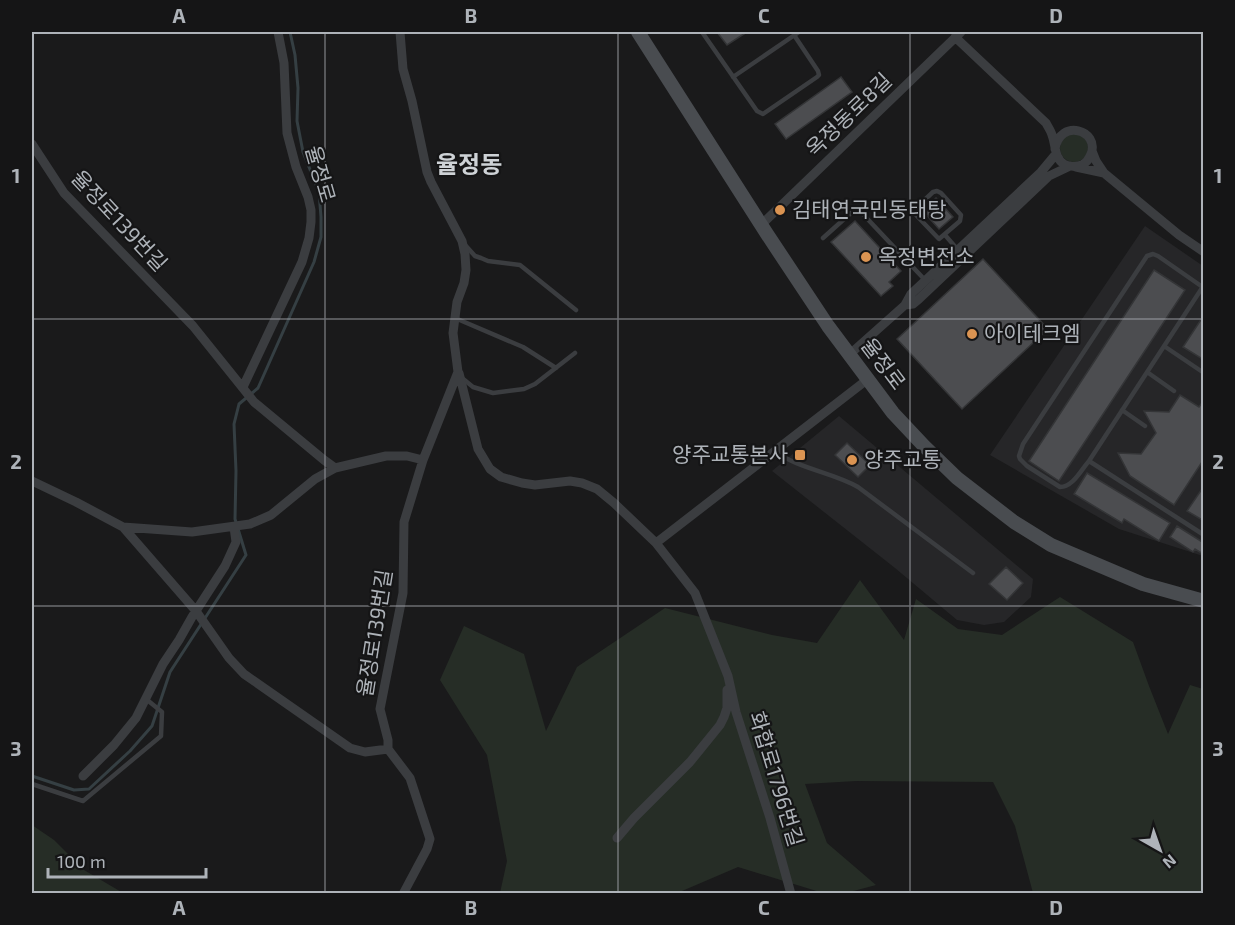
<svg xmlns="http://www.w3.org/2000/svg" width="1235" height="925" viewBox="0 0 1235 925" font-family="'Exo 2','Noto Sans KR',sans-serif">
<rect width="100%" height="100%" fill="#1a1a1b"/>
<!-- built -->
<path fill="#262628" d="M 1145,226 L 1203,266 L 1203,556 L 1119,529 L 990,455 Z
M 839,416 L 1033,579 L 1031,597 L 1004,622 L 984,625 L 957,620 L 895,568 L 772,471 Z"/>
<!-- green -->
<path fill="#262d26" d="M1060 148a14 14 0 1 1 28 0a14 14 0 1 1-28 0Z
M 860,580 L 904,640 L 916,599 L 958,629 L 1002,635 L 1060,597 L 1133,642 L 1149,686 L 1168,734 L 1190,685 L 1203,689 L 1203,893 L 1033,893 L 1015,826 L 993,782 L 856,781 L 805,784 L 827,843 L 876,885 L 846,893 L 823,893 L 738,867 L 682,891 L 681,893 L 500,893 L 507,861 L 487,755 L 440,680 L 464,626 L 524,654 L 546,731 L 577,667 L 665,608 L 772,635 L 817,643 Z
M 32,825 L 54,840 L 84,870 L 123,893 L 32,893 Z"/>
<g fill="none" stroke-linecap="round" stroke-linejoin="round">
<!-- stream -->
<path stroke="#353f43" stroke-width="3" d="M 32,776 L 74,790 L 89,789 L 130,751 L 152,726 L 170,672 L 246,555 L 235,519 L 236,471 L 234,424 L 239,404 L 258,388 L 314,262 L 321,237 L 321,217 L 319,192 L 303,152 L 297,121 L 298,88 L 295,55 L 290,32"/>
</g>
<!-- building -->
<path fill="#4c4d50" stroke="#343537" stroke-width="1.5" d="M 717,32 L 747,32 L 727,45 Z
M 841,77 L 852,92 L 786,139 L 775,124 Z
M 936,198 L 953,217 L 939,229 L 922,210 Z
M 855,221 L 901,271 L 889,282 L 893,286 L 881,296 L 831,242 Z
M 983,259 L 1048,329 L 962,409 L 897,339 Z
M 1154,270 L 1185,290 L 1059,481 L 1029,461 Z
M 1204,315 L 1204,360 L 1183,347 Z
M 1180,395 L 1199,407 L 1204,400 L 1204,459 L 1174,505 L 1130,476 L 1118,453 L 1141,454 L 1156,433 L 1144,411 L 1169,412 Z
M 847,443 L 870,465 L 858,477 L 835,455 Z
M 1087,473 L 1170,523 L 1159,541 L 1124,519 L 1122,523 L 1074,494 Z
M 1204,486 L 1204,521 L 1187,511 Z
M 1177,526 L 1204,543 L 1203,554 L 1195,549 L 1193,552 L 1170,537 Z
M 1006,567 L 1023,583 L 1007,600 L 989,584 Z"/>
<g fill="none" stroke-linecap="round" stroke-linejoin="round">
<!-- service -->
<path stroke="#3b3d40" stroke-width="4.5" d="M 702,32 L 757,111 L 763,114 L 817,77 L 819,75 L 818,71 L 794,35
M 733,77 L 799,32
M 937,191 L 941,193 L 961,215 L 960,221 L 939,239 L 916,215 L 915,211 L 916,208 L 933,192 Z
M 945,235 L 958,250
M 823,238 L 852,212 L 860,211 L 925,280
M 466,246 L 475,256 L 481,258 L 488,261 L 520,265 L 576,310
M 1202,288 L 1089,461 C 1081,470 1073,487 1060,487 L 1027,466 L 1020,459 L 1019,456 L 1023,444 L 1147,256 L 1153,254 L 1158,256 L 1204,288
M 455,318 L 523,347 L 556,368
M 1164,346 L 1204,373
M 1147,372 L 1174,391
M 462,378 L 473,387 L 493,393 L 524,389 L 535,384 L 575,353
M 1122,410 L 1145,426
M 775,451 C 798,469 832,472 858,487 L 973,573
M 1089,461 L 1204,535
M 32,784 L 83,801 L 161,736 L 162,712 L 146,699"/>
<!-- minor -->
<path stroke="#3b3d40" stroke-width="9" d="M 400,32 L 403,69 L 412,101 L 427,172 L 431,182 L 462,241 L 465,254 L 466,270 L 464,283 L 457,302 L 453,333 L 458,372 L 423,460 L 404,522 L 403,593 L 380,709 L 388,740 L 388,749 L 410,778 L 430,839 L 427,849 L 403,894
M 955,37 L 1046,123 C 1048,127 1051,131 1052,135 C 1056,145 1054,158 1064,164 C 1069,167 1077,167 1082,165 C 1086,163 1089,159 1091,154 C 1100,130 1060,118 1055,149
M 32,144 L 64,193 L 193,326 L 254,402 L 324,460 L 335,468 L 386,456 L 407,456 L 423,460
M 1076,167 L 1104,173 L 1096,161 L 1092,151
M 1104,173 L 1179,235 L 1204,252
M 761,225 L 961,32
M 905,305 L 913,304 L 919,299 L 1049,176 L 1070,166
M 850,354 L 905,305 L 911,294 L 1041,172 L 1056,154
M 459,373 L 478,449 L 490,469 L 501,477 L 522,483 L 535,485 L 570,481 L 582,483 L 597,489 L 614,503 L 656,543 L 695,593 L 728,676 L 736,712 L 770,818 L 791,894
M 243,387 L 302,262 L 309,238 L 311,222 L 311,210 L 308,197 L 296,167 L 287,133 L 284,63 L 278,32
M 32,481 L 76,502 L 123,527 L 192,532 L 250,524 L 271,515 L 315,479 L 335,468
M 123,527 L 196,611 L 229,658 L 244,674 L 350,748 L 365,752 L 388,749
M 656,543 L 868,379
M 83,776 L 114,745 L 136,718 L 163,664 L 179,640 L 192,617 L 225,566 L 236,542 L 234,527
M 617,838 L 634,818 L 690,762 L 720,725 L 724,717 L 727,708 L 727,690"/>
<!-- secondary -->
<path stroke="#494c50" stroke-width="14" d="M 638,32 L 767,234 L 828,326 L 893,413 L 924,446 L 957,478 L 1014,522 L 1051,545 L 1143,584 L 1204,601"/>
</g>
<!-- grid -->
<path fill="none" stroke="#aeb3b9" stroke-width="1.5" stroke-opacity="0.55" d="M 325,32 L 325,894M 618,32 L 618,894M 910,32 L 910,894M 32,319 L 1204,319M 32,606 L 1204,606"/>
<!-- markers -->
<g fill="#db9452" stroke="#151516" stroke-width="2">
<circle cx="780" cy="210" r="6"/>
<circle cx="866" cy="257" r="6"/>
<circle cx="972" cy="334" r="6"/>
<rect x="794" y="449" width="12" height="12" rx="3"/>
<circle cx="852" cy="460" r="6"/>
</g>
<g text-anchor="middle" stroke-width="4.5" stroke-linejoin="round" paint-order="stroke">
<!-- street labels -->
<g font-size="21" fill="#aeb3b9" stroke="#151516">
<text transform="translate(849 115) rotate(-44)" y="7">옥정동로8길</text>
<text transform="translate(320 174) rotate(74)" y="7">율정로</text>
<text transform="translate(119 221) rotate(47)" y="7">율정로139번길</text>
<text transform="translate(883 364) rotate(53)" y="7">율정로</text>
<text transform="translate(375 633) rotate(-81)" y="7">율정로139번길</text>
<text transform="translate(776 779) rotate(73)" y="7">화합로1796번길</text>
</g>
<!-- poi labels -->
<g font-size="21" fill="#aeb3b9" stroke="#151516" text-anchor="start">
<text x="792" y="217">김태연국민동태탕</text>
<text x="878" y="264">옥정변전소</text>
<text x="984" y="341">아이테크엠</text>
<text x="788" y="462" text-anchor="end">양주교통본사</text>
<text x="864" y="467">양주교통</text>
</g>
<!-- quarter labels -->
<g font-size="24" font-weight="bold" fill="#ced2d6" stroke="#151516">
<text x="469" y="173">율정동</text>
</g>
</g>
<!-- border -->
<rect width="1235" height="925" fill="none" stroke="#151516" stroke-width="66"/>
<!-- north arrow -->
<g transform="translate(1160 850) rotate(140)" stroke="#151516" stroke-width="4.5" paint-order="stroke">
<path d="M0-4.5L10 22L0 15L-10 22Z" fill="#aeb3b9"/>
<text y="-9" font-size="16" font-weight="bold" text-anchor="middle" fill="#aeb3b9">N</text>
</g>
<!-- scale -->
<path d="M48 868v9h158v-9" fill="none" stroke="#aeb3b9" stroke-width="3"/>
<text x="57" y="868" font-size="18" fill="#aeb3b9" stroke="#151516" stroke-width="4.5" paint-order="stroke">100 m</text>
<rect x="33" y="33" width="1169" height="859" fill="none" stroke="#aeb3b9" stroke-width="2"/>
<g font-size="20" text-anchor="middle" font-weight="bold" fill="#aeb3b9">
<text x="179" y="23">A</text>
<text x="471" y="23">B</text>
<text x="764" y="23">C</text>
<text x="1056" y="23">D</text>
<text x="16" y="183">1</text>
<text x="1218" y="183">1</text>
<text x="16" y="469">2</text>
<text x="1218" y="469">2</text>
<text x="16" y="756">3</text>
<text x="1218" y="756">3</text>
<text x="179" y="915">A</text>
<text x="471" y="915">B</text>
<text x="764" y="915">C</text>
<text x="1056" y="915">D</text>
</g>
</svg>
